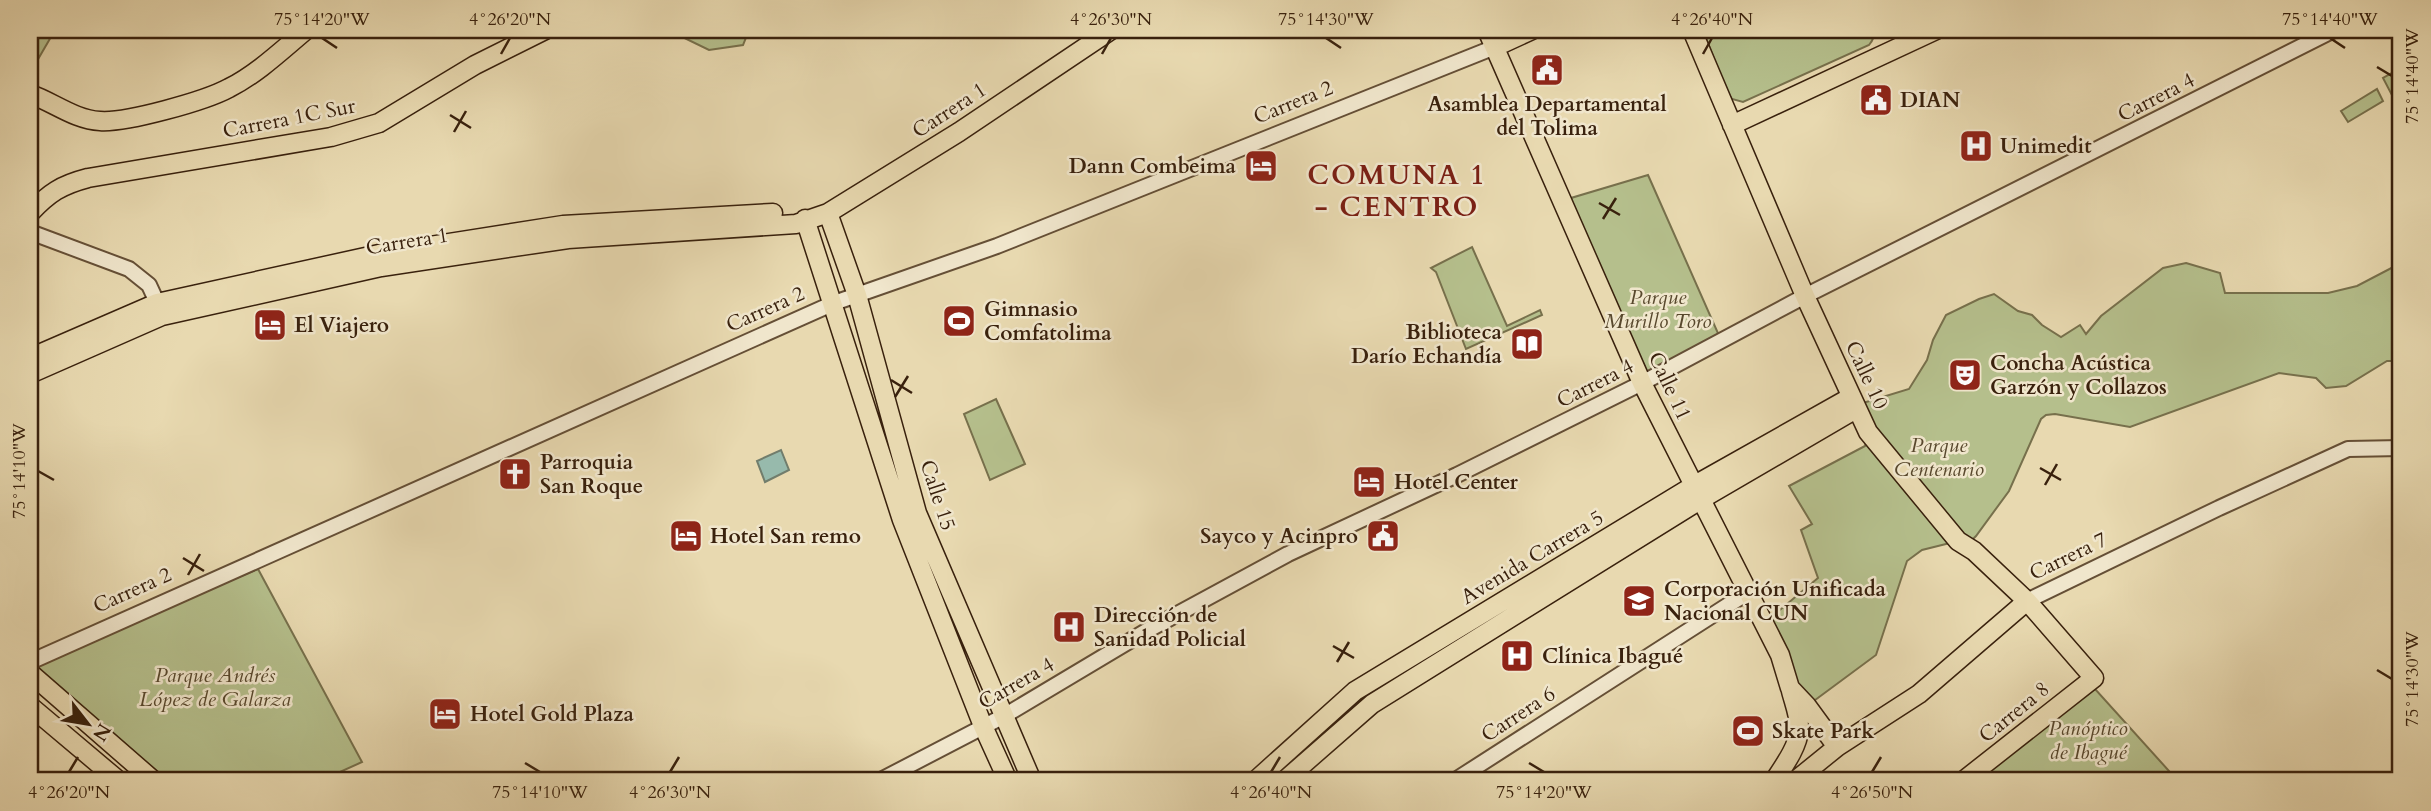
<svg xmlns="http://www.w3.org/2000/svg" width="2431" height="811" viewBox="0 0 2431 811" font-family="Cardo,serif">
<rect width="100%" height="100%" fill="#e8d9b0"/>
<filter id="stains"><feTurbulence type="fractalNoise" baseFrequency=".00286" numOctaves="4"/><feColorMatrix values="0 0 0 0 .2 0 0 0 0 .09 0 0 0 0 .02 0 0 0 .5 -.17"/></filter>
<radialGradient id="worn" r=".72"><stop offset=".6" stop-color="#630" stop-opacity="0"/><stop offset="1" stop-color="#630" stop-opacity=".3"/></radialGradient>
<!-- green -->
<path fill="#b5bf8c" stroke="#77704c" stroke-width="2" d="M 30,30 L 55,30 L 30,73 Z
M 668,30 L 749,30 L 743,45 L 709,50 Z
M 1703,30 L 1873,30 C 1875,36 1873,40 1869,45 L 1743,102 L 1732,99 L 1726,90 Z
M 2401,68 L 2401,98 L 2395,101 L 2383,78 Z
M 2377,89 L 2383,101 L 2348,122 L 2341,111 Z
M 1648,175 L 1721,340 L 1642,383 L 1561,201 Z
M 1472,247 L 1507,326 L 1540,310 L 1542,315 L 1466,349 L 1436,272 L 1431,268 Z
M 2186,263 L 2220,273 L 2225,293 L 2328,293 L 2357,286 L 2401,263 L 2401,361 L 2387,361 L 2346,386 L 2326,388 L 2316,378 L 2279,373 L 2130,427 L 2055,414 L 2046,415 L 2041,419 L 2009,491 L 1976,536 L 1970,542 L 1958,541 L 1922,550 L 1907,561 L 1876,655 L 1807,706 L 1769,619 L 1818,578 L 1801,530 L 1812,524 L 1789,486 L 1865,446 L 1868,432 L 1863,403 L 1909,389 L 1927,360 L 1933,340 L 1946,315 L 1979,299 L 1994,294 L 2018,311 L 2032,315 L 2042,325 L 2061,337 L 2080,325 L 2086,334 L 2101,316 L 2163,268 Z
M 996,399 L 1025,464 L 990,480 L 964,414 Z
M 258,569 L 362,762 L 320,781 L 168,781 L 124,747 L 37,667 L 94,637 Z
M 2092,688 L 2096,690 L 2178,781 L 1974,781 Z"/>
<!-- water -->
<path fill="#97baac" stroke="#717d6c" stroke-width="2" d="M 781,450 L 789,470 L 765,482 L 757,461 Z"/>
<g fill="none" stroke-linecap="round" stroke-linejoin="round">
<defs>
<path id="minor" d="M 30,232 L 129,269 L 149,285 L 161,311
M 2027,601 L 2219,508 L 2348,449 L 2401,448
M 30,662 L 834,303 L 997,246 L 1495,47
M 879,781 L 1004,716 L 1148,630 L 1288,554 L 1457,475 L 1642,383 L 1805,296 L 2334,30
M 1454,781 L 1747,593"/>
<path id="major" d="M 1487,30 L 1642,383 L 1780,655 L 1790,688 L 1807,706 L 1837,747
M 1692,30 L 1805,296 L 1868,432 L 1958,541 L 1974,551 L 2027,601 L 2094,678 L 1963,781
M 1495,47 L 1532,30
M 30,94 C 53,102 75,120 100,121 C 126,123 205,101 229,88 C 257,74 282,50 306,30
M 1732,125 L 1936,30
M 30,213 C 49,193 61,185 88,178 L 331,137 L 379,123 L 475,65 L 545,30
M 828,213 L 857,295 L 917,513 L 1032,781
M 805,219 L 902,520 L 983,726 L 1008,781
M 30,358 L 157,303 L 379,254 L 563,225 L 773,213
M 30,374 L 162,316 L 381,267 L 568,239 L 796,224 L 828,213 L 959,132 L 1111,30
M 30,673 L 154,781
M 30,706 L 119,781
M 1255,781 L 1355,691 L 1693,486 L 1851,397
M 1284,781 L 1372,704 L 1700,500 L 1856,409
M 1774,781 C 1783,767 1798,747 1799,730 C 1800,717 1794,703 1791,691
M 1795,781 L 1837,747 L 1919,694 L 2027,601"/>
</defs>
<!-- minor casing -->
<use href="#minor" stroke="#654f36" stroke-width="18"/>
<!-- major casing -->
<use href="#major" stroke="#39210d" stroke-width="21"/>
<!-- minor -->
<use href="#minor" stroke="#f0e6cc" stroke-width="14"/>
<!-- major -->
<use href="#major" stroke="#e8d9b0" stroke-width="18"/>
</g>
<!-- ticks -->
<path fill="none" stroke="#39210d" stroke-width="2.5" d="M 322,38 L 337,48M 1326,38 L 1341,48M 2330,38 L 2345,48M 501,54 L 510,38M 1102,54 L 1111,38M 1703,54 L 1712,38M 2377,67 L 2392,76M 450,115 L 471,128M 454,132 L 466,111M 1599,203 L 1620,215M 1603,219 L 1616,198M 891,380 L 912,393M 895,397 L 908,376M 2040,468 L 2061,480M 38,471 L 54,480M 2045,485 L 2057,464M 183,558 L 204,571M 188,575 L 200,554M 1333,646 L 1354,658M 1337,662 L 1349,642M 2377,670 L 2392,679M 525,763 L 540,772M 1529,763 L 1544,772M 69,772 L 78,757M 670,772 L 679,757M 1271,772 L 1280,757M 1872,772 L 1881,757"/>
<!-- icons -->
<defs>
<symbol id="civic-square" viewBox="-11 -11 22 22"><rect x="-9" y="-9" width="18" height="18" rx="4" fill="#8f2418" stroke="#f0e6cc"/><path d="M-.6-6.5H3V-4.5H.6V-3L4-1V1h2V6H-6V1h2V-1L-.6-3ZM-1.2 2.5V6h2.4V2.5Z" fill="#fff"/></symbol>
<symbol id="hospital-square" viewBox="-11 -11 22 22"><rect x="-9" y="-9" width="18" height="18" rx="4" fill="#8f2418" stroke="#f0e6cc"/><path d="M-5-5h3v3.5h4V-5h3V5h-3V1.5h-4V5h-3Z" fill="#fff"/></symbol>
<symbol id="hotel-square" viewBox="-11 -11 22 22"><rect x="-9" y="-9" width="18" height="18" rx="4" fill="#8f2418" stroke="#f0e6cc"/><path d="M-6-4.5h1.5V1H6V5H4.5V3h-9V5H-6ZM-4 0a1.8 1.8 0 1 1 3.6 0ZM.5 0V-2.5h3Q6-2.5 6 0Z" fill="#fff"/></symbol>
<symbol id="stadium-square" viewBox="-11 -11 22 22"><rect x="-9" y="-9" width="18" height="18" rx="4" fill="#8f2418" stroke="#f0e6cc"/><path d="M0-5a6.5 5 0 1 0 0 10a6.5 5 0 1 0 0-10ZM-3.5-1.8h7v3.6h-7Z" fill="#fff"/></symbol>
<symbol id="library-square" viewBox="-11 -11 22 22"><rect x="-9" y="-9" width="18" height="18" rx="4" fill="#8f2418" stroke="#f0e6cc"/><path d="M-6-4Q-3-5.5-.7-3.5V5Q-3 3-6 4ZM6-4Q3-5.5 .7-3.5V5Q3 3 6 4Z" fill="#fff"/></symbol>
<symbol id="theatre-square" viewBox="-11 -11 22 22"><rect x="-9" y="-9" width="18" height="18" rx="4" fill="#8f2418" stroke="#f0e6cc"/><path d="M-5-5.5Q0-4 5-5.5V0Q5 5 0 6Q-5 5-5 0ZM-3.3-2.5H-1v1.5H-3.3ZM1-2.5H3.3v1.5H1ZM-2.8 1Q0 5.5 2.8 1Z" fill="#fff"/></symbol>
<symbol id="church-square" viewBox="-11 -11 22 22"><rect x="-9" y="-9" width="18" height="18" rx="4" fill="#8f2418" stroke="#f0e6cc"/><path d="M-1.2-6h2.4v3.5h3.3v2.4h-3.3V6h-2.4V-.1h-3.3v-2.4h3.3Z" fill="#fff"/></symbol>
<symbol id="university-square" viewBox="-11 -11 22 22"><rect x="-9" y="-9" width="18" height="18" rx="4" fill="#8f2418" stroke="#f0e6cc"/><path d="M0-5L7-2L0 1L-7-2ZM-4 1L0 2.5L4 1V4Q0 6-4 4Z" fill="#fff"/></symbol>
</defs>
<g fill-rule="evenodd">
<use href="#civic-square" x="1528" y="51" width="38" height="38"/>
<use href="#civic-square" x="1857" y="81" width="38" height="38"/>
<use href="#hospital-square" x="1957" y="127" width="38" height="38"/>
<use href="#hotel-square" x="1242" y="147" width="38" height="38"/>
<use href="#stadium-square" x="940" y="302" width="38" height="38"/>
<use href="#hotel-square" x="251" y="306" width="38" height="38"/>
<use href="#library-square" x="1508" y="325" width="38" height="38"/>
<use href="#theatre-square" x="1946" y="356" width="38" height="38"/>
<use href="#church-square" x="496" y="455" width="38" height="38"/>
<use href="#hotel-square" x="1350" y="463" width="38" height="38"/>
<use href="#hotel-square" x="667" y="517" width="38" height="38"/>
<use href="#civic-square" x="1364" y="517" width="38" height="38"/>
<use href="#university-square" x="1620" y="582" width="38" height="38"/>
<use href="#hospital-square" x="1050" y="608" width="38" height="38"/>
<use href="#hospital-square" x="1498" y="637" width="38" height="38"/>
<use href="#hotel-square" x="426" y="695" width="38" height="38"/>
<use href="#stadium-square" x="1729" y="712" width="38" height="38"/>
</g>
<g text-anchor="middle" stroke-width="5" stroke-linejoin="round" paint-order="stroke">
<!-- street labels -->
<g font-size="21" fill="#39210d" stroke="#f0e6cc">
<text transform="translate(2156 97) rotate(-27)" y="7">Carrera 4</text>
<text transform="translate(1293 102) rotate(-22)" y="7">Carrera 2</text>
<text transform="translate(949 110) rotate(-33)" y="7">Carrera 1</text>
<text transform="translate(289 118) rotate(-11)" y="7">Carrera 1C Sur</text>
<text transform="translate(407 241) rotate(-9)" y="7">Carrera 1</text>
<text transform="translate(765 309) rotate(-24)" y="7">Carrera 2</text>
<text transform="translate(1867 375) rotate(65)" y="7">Calle 10</text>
<text transform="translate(1595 383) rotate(-27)" y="7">Carrera 4</text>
<text transform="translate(1670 386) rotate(65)" y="7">Calle 11</text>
<text transform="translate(938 495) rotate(72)" y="7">Calle 15</text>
<text transform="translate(2068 556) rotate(-26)" y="7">Carrera 7</text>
<text transform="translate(1532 557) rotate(-31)" y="7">Avenida Carrera 5</text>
<text transform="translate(132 590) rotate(-24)" y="7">Carrera 2</text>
<text transform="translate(1016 683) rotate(-30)" y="7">Carrera 4</text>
<text transform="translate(2014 712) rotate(-39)" y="7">Carrera 8</text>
<text transform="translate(1518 714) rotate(-33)" y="7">Carrera 6</text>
</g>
<!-- poi labels -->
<g font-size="21" font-weight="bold" fill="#39210d" stroke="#f0e6cc" text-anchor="start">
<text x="1900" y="107">DIAN</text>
<text x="1547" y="111" text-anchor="middle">Asamblea Departamental<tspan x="1547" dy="24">del Tolima</tspan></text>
<text x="2000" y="153">Unimedit</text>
<text x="1236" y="173" text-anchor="end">Dann Combeima</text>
<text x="984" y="316">Gimnasio<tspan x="984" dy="24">Comfatolima</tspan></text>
<text x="294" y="332">El Viajero</text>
<text x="1502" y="339" text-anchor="end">Biblioteca<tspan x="1502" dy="24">Darío Echandía</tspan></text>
<text x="1990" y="370">Concha Acústica<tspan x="1990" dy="24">Garzón y Collazos</tspan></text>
<text x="540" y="469">Parroquia<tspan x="540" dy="24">San Roque</tspan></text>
<text x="1394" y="489">Hotel Center</text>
<text x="710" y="543">Hotel San remo</text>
<text x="1358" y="543" text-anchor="end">Sayco y Acinpro</text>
<text x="1664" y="596">Corporación Unificada<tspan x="1664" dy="24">Nacional CUN</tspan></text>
<text x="1094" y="622">Dirección de<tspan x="1094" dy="24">Sanidad Policial</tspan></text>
<text x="1542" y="663">Clínica Ibagué</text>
<text x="470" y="721">Hotel Gold Plaza</text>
<text x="1772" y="738">Skate Park</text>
</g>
<!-- park labels -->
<g font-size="21" font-style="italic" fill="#58482d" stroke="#f0e6cc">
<text x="1658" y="304">Parque<tspan x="1658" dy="24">Murillo Toro</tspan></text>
<text x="1939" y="452">Parque<tspan x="1939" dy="24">Centenario</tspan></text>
<text x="215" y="682">Parque Andrés<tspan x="215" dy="24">López de Galarza</tspan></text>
<text x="2088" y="735">Panóptico<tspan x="2088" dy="24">de Ibagué</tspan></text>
</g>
<!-- district labels -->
<g font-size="28" font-weight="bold" letter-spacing="2" fill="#7a1f14" stroke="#f0e6cc">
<text x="1397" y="184">COMUNA 1<tspan x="1397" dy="32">- CENTRO</tspan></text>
</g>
</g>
<!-- margin -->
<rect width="2431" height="811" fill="none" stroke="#e8d9b0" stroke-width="77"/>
<!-- north arrow -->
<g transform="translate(88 724) rotate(121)" stroke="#f0e6cc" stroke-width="5" paint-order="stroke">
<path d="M0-5L12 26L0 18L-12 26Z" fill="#39210d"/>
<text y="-10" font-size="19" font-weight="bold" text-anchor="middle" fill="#39210d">N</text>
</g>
<rect x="38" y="38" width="2354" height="734" fill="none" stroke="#39210d" stroke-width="2.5"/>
<g font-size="18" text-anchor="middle" fill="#39210d">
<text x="322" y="25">75°14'20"W</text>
<text x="510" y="25">4°26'20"N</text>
<text x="1111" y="25">4°26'30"N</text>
<text x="1326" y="25">75°14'30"W</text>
<text x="1712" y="25">4°26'40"N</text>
<text x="2330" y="25">75°14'40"W</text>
<text transform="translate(2412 76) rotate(-90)" y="6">75°14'40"W</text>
<text transform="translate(19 471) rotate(-90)" y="6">75°14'10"W</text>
<text transform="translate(2412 679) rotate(-90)" y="6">75°14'30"W</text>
<text x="69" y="798">4°26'20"N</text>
<text x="540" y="798">75°14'10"W</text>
<text x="670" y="798">4°26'30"N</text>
<text x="1271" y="798">4°26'40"N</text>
<text x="1544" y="798">75°14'20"W</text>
<text x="1872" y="798">4°26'50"N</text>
</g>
<rect width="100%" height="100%" filter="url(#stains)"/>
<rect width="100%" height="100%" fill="url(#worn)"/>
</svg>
